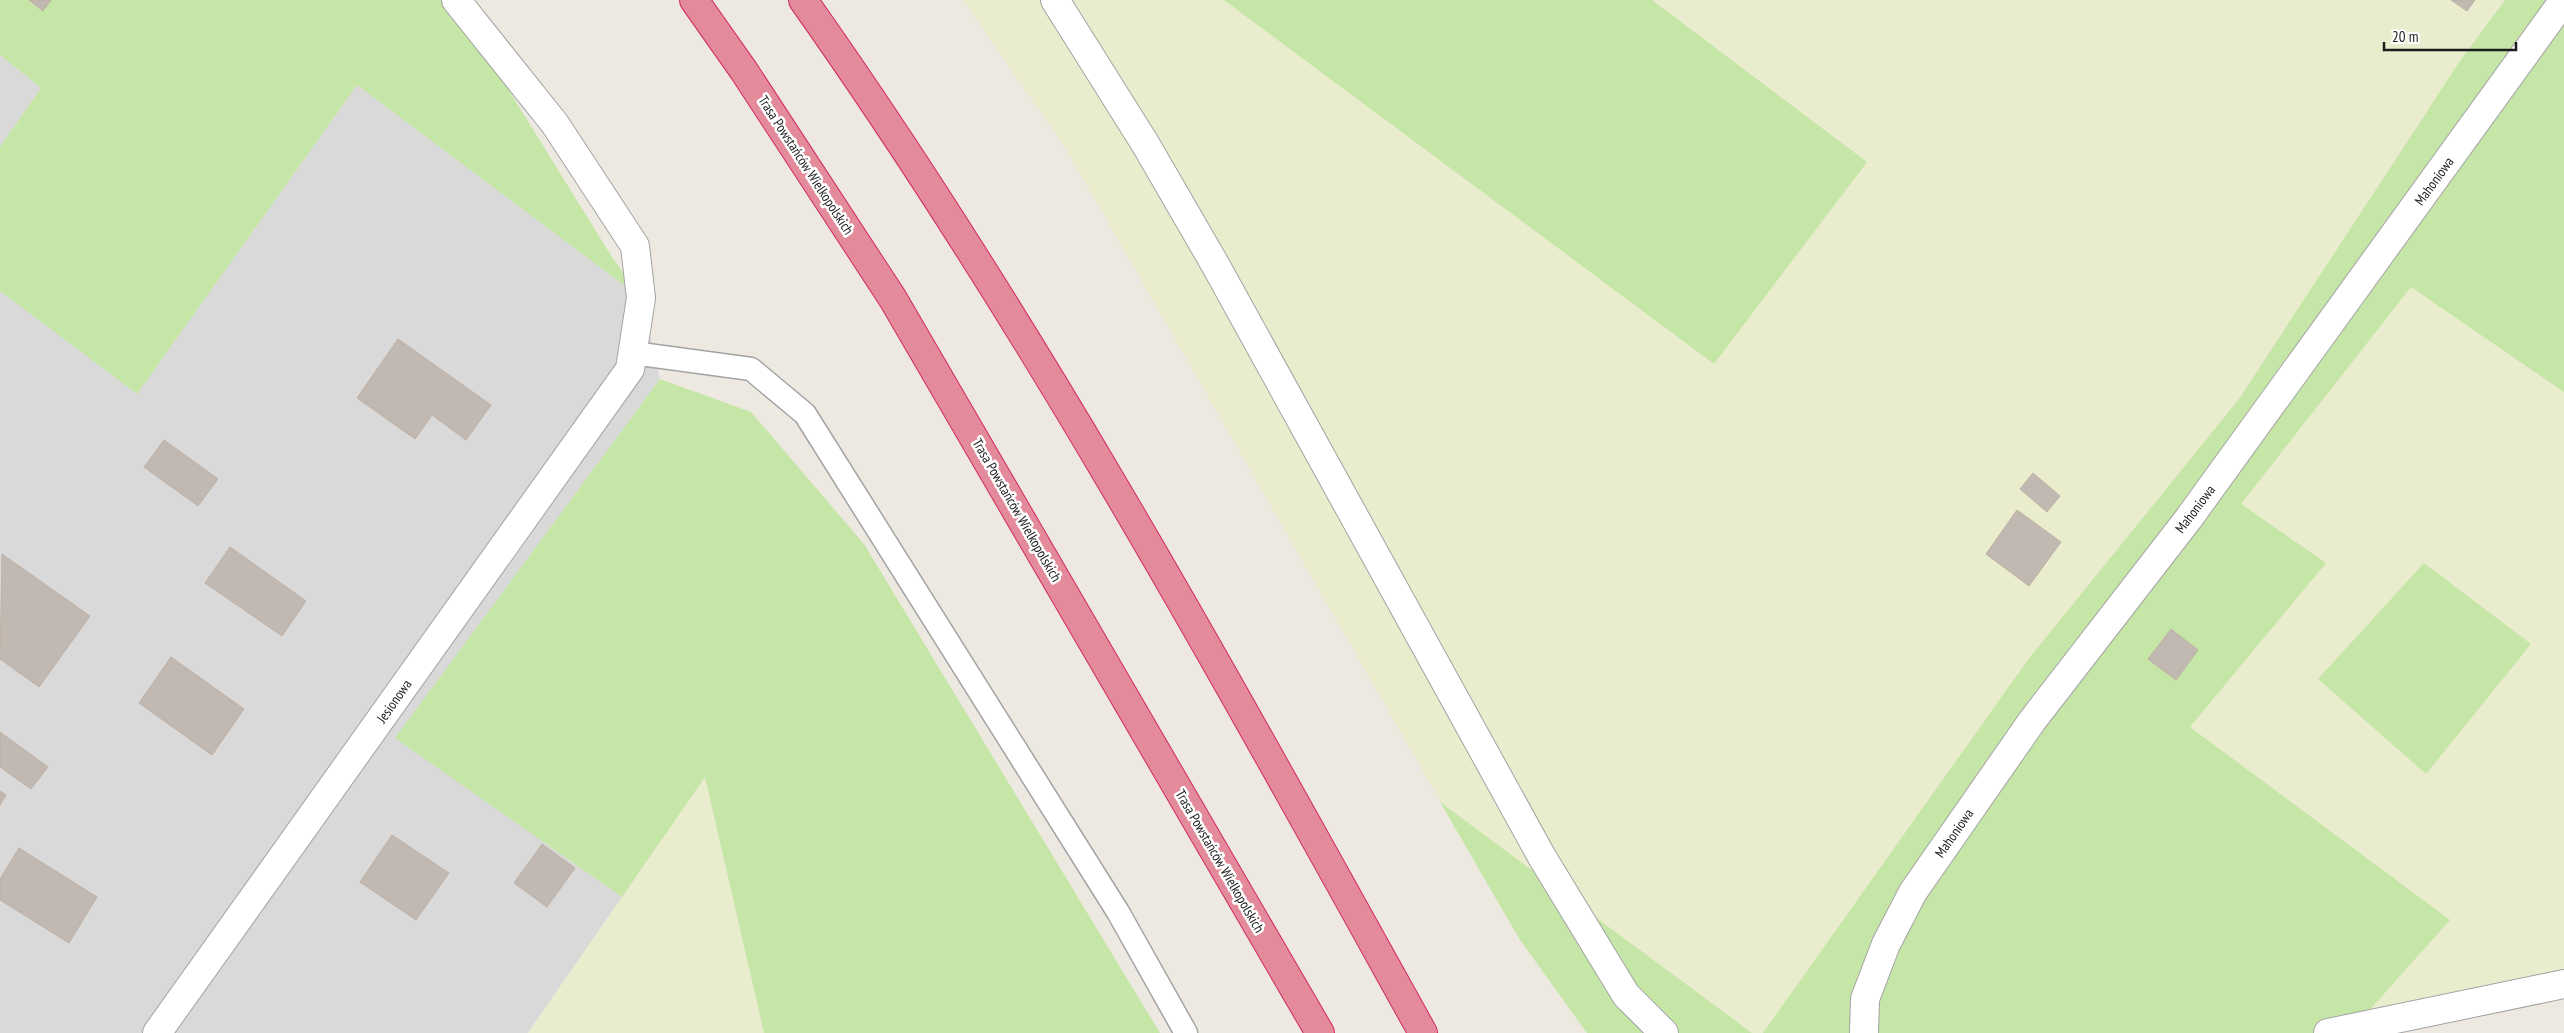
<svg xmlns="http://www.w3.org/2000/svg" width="2564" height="1033" viewBox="0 0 2564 1033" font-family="'PT Sans Narrow',sans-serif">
<rect width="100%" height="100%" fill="#ede9e1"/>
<!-- residential -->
<path fill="#dad9d9" d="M 0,55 L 41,88 L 0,147 Z
M 357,85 L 641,298 L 660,379 L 396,738 L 622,897 L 528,1033 L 0,1033 L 0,291 L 137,394 Z"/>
<!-- farmland -->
<path fill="#e9eccd" d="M 963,0 L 2564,0 L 2564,974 L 2371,1033 L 1587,1033 L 1520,940 L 1066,149 Z
M 705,777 L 764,1033 L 528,1033 L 622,897 Z"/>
<!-- grass -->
<path fill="#c6e6a8" d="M 0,0 L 448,0 L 464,18 L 612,257 L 641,298 L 357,85 L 137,394 L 0,291 L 0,147 L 41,88 L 0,55 Z
M 1224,0 L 1652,0 L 1867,162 L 1714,364 Z
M 2505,0 L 2564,0 L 2564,392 L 2411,287 L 2241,504 L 2326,563 L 2190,727 L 2450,920 L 2349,1033 L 1763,1033 L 2027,661 L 2239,399 L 2460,61 Z
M 660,379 L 751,412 L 864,544 L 1160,1033 L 764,1033 L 705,777 L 622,897 L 395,738 Z
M 2424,563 L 2531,644 L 2426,774 L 2318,679 Z
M 1440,802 L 1752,1033 L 1587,1033 L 1520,940 Z"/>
<!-- building -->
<path fill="#c1b9b1" stroke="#beb0a4" d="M 29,0 L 51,0 L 43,11 Z
M 2451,0 L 2475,0 L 2467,11 Z
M 398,339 L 491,405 L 466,440 L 432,415 L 415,439 L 357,398 Z
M 164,440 L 218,479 L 198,506 L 144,467 Z
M 2033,473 L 2060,496 L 2047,512 L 2020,489 Z
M 2017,510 L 2061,542 L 2029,586 L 1986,554 Z
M 230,547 L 306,601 L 282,636 L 205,583 Z
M 2,554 L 90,616 L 39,687 L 0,659 Z
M 2171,629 L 2198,650 L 2176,680 L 2148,659 Z
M 171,657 L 244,709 L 212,755 L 139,703 Z
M 0,732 L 48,767 L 31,789 L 0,767 Z
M 0,791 L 6,795 L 0,805 Z
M 392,835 L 449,873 L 416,920 L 360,882 Z
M 542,844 L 575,868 L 547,907 L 514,883 Z
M 19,848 L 97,897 L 69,943 L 0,900 L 0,879 Z"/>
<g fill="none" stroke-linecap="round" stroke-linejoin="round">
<defs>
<path id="lane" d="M 633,353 L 751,369 L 805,414 L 1118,912 L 1186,1033"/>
<path id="street" d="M 1055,0 L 1146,145 L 1216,266 L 1542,857 L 1626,995 L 1664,1033
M 157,1033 L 630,369 L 641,298 L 635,246 L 555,124 L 456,0
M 1864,1033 L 1865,999 L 1886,944 L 1913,892 L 2032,721 L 2189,518 L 2564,0
M 2328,1033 L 2564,984"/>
<path id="highway" d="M 694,0 L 744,71 L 893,299 L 1320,1033
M 803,0 C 1035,328 1228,682 1423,1033"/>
</defs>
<!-- lane casing -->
<use href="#lane" stroke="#a3a3a3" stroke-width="25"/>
<!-- street casing -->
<use href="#street" stroke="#a3a3a3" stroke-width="30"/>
<!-- highway casing -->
<use href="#highway" stroke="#d12962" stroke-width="30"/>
<!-- lane -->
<use href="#lane" stroke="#fff" stroke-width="22"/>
<!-- street -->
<use href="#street" stroke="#fff" stroke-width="28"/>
<!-- highway -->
<use href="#highway" stroke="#e38a9b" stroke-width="28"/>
</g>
<g text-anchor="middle" stroke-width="5" stroke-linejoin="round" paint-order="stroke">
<!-- street labels -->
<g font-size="14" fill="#1c1c1c" stroke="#fff">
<text transform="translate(806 165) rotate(57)" y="5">Trasa Powstańców Wielkopolskich</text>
<text transform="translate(2434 181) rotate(-54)" y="5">Mahoniowa</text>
<text transform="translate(2195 509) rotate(-53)" y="5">Mahoniowa</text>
<text transform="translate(1017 510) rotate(60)" y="5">Trasa Powstańców Wielkopolskich</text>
<text transform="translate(394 701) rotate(-55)" y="5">Jesionowa</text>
<text transform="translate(1954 833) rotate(-55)" y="5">Mahoniowa</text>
<text transform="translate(1220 861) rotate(60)" y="5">Trasa Powstańców Wielkopolskich</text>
</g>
</g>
<!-- scale -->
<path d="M2384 42v8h132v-8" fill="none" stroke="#1c1c1c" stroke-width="2.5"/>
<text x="2392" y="42" font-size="15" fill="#1c1c1c" stroke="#ffffff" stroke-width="4" paint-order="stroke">20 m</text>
</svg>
